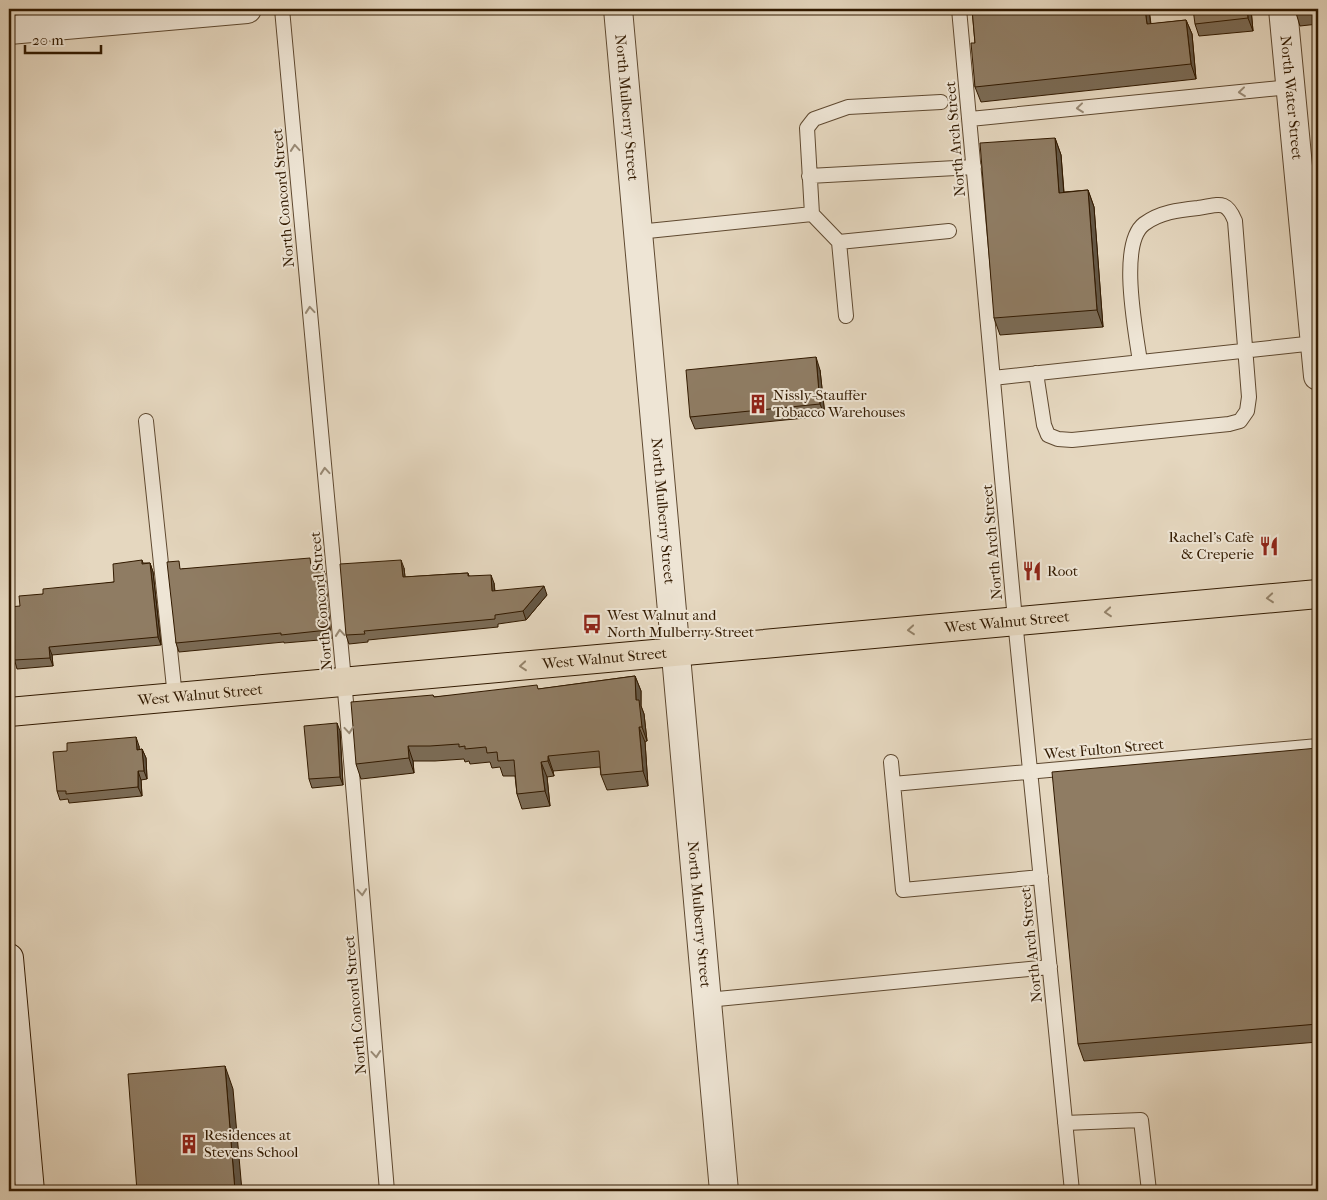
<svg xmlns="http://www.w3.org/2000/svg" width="1327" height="1200" viewBox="0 0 1327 1200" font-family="'IM FELL French Canon',serif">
<rect width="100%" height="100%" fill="#e5d7bf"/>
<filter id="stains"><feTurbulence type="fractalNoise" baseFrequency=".004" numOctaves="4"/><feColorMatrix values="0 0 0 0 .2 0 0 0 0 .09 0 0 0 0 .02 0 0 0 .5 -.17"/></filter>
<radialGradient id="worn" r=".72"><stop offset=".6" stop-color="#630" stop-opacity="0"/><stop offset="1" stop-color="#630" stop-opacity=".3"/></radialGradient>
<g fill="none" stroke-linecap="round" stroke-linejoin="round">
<defs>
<path id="service" d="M 282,9 L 347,713 L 387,1191
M 959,9 L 1015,620 L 1072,1191
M 970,119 L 1290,87
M 809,176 L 974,167
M 812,214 L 839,242 L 846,316
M 638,232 L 812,214 L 807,128 L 814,119 L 848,107 L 941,102
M 839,242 L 949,231
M 1036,373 L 1044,425 L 1048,435 L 1058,439 L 1072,440 L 1229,424 L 1240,421 L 1247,411 L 1249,397 L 1235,221 C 1226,199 1219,205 1198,208 C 1179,210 1160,212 1144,224 C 1118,244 1136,332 1140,362
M 993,378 L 1315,343
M 146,421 L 175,697
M 891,762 L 903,890 L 1041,877
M 893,784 L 1318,746
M 707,1000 L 1050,967
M 1065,1123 L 1141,1120 L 1149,1191"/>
<g id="minor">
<path id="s1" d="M 1283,9 L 1318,376"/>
</g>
<g id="tertiary">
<path id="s2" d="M 618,9 L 724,1191"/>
<path d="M 9,30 L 247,9"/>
</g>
<path id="secondary" d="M 9,958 L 30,1191"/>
<g id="primary">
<path id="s3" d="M 9,712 L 1318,594"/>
</g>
</defs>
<!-- service casing -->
<use href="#service" stroke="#5f4930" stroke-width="16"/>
<!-- minor casing -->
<use href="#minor" stroke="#5f4930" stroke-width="30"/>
<!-- tertiary casing -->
<use href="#tertiary" stroke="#5f4930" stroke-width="30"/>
<!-- secondary casing -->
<use href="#secondary" stroke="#321a00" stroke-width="30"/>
<!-- primary casing -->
<use href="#primary" stroke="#321a00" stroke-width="30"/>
<!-- service -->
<use href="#service" stroke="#eee5d5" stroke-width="14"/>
<!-- minor -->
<use href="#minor" stroke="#eee5d5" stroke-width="28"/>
<!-- tertiary -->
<use href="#tertiary" stroke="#eee5d5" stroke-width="28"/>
<!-- secondary -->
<use href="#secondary" stroke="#eee5d5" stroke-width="28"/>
<!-- primary -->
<use href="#primary" stroke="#e5d7bf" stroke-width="28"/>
</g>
<!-- wall -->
<path fill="#7b6b55" stroke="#321a00" d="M 972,9 L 1149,9 L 1151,24 L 1186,20 L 1192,34 L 1196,79 L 981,102 L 975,87 L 975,43 Z
M 1251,9 L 1253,31 L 1199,36 L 1195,24 Z
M 1318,9 L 1318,24 L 1300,26 L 1296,13 Z
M 1055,138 L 1061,155 L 1064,192 L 1088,190 L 1094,207 L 1103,327 L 1000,335 L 994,318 Z
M 820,370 L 825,416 L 695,429 L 690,417 Z
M 142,560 L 143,563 L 150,563 L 153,572 L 161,645 L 52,655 L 53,666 L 17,669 L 14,658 L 13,658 L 10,650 L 20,606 L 43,594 L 114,582 Z
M 313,566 L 322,566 L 325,574 L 331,639 L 284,643 L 284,642 L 179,652 L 176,643 L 182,569 Z
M 404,568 L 405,577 L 468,573 L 469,576 L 494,583 L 495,591 L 547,595 L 526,620 L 498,624 L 498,627 L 368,640 L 368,642 L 349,644 L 346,635 Z
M 635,676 L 641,691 L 641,706 L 644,714 L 647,741 L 645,742 L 648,786 L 607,790 L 601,775 L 600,767 L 553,771 L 554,776 L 547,777 L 550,806 L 522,809 L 517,794 L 515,776 L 503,776 L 500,767 L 492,768 L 490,762 L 470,764 L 469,761 L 465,762 L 464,759 L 435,761 L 413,761 L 414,773 L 361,779 L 356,764 L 433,695 L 434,697 L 539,689 Z
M 340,731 L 343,785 L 312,788 L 309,779 Z
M 139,746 L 139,750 L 142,749 L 146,758 L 147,779 L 141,780 L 142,796 L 69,803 L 68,799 L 60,800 L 57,791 Z
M 1318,748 L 1318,1042 L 1084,1061 L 1078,1044 Z"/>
<!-- shaded-wall -->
<path fill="#645745" stroke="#321a00" d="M 1145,9 L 1149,9 L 1152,39 L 1147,24 Z
M 1247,9 L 1251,9 L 1253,31 L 1248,18 Z
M 1186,20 L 1192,34 L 1196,79 L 1191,64 Z
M 1055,138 L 1061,155 L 1065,209 L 1059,193 Z
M 1088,190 L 1094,207 L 1103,327 L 1097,310 Z
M 816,357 L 820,370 L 825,416 L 820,404 Z
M 401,560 L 404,568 L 406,586 L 403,577 Z
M 150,563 L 153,572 L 161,645 L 158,637 Z
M 322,566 L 325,574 L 331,639 L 328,630 Z
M 491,575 L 494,583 L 495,600 L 492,591 Z
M 544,586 L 547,595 L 526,620 L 523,611 Z
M 49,647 L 52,655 L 53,666 L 50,658 Z
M 635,676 L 641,691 L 641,706 L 644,714 L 647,741 L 642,727 L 636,700 Z
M 337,723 L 340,731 L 343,785 L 340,777 Z
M 639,727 L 645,742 L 648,786 L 643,771 Z
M 136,737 L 139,746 L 140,758 L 137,750 Z
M 408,746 L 413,761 L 414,773 L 409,758 Z
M 142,749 L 146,758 L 147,779 L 144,771 Z
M 548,756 L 553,771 L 554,776 L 548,761 Z
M 541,762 L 547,777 L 550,806 L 545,791 Z
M 138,771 L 141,780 L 142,796 L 138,787 Z
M 225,1066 L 233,1089 L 242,1191 L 235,1191 Z"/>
<!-- building -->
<path fill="#8f7c63" stroke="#321a00" d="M 972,9 L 1145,9 L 1147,24 L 1186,20 L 1191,64 L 975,87 L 971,43 L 975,43 Z
M 1193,9 L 1247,9 L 1248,18 L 1195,24 Z
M 1295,9 L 1318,9 L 1318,10 L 1296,13 Z
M 1055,138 L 1059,193 L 1088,190 L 1097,310 L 994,318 L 980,143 Z
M 816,357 L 820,404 L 690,417 L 686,370 Z
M 310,558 L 311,566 L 322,566 L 328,630 L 281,635 L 281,633 L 176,643 L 167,562 L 179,561 L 180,569 Z
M 142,560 L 142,564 L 150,563 L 158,637 L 49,647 L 50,658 L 14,660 L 14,649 L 10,650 L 9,629 L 9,607 L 20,606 L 19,596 L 43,594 L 43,589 L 114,582 L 113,564 Z
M 401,560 L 403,577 L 468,573 L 468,576 L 491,575 L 492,591 L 544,586 L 523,611 L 495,615 L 495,619 L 364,631 L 365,634 L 346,635 L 340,564 Z
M 635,676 L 636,700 L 639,700 L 642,727 L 639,727 L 643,771 L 601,775 L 599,751 L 548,756 L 548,761 L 541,762 L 545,791 L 517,794 L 514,760 L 498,761 L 497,752 L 487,753 L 486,747 L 465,749 L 465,746 L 459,747 L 459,744 L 430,746 L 408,746 L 409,758 L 356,764 L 351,702 L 433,695 L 434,697 L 537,685 L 538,689 Z
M 337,723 L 340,777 L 309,779 L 304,726 Z
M 136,737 L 137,750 L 142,749 L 144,771 L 138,771 L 138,787 L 66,794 L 66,791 L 57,791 L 53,752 L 67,751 L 67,743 Z
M 1318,748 L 1318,1024 L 1078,1044 L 1052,772 Z
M 225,1066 L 235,1191 L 137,1191 L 128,1074 Z"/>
<!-- one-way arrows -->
<defs><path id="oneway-chevron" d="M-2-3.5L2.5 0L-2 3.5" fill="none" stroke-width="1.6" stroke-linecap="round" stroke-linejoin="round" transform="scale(1.25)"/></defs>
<g stroke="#998a75">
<use href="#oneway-chevron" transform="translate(1242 92) rotate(174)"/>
<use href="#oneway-chevron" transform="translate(1080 108) rotate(174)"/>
<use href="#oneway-chevron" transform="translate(295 148) rotate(-95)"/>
<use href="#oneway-chevron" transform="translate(310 310) rotate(-95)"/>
<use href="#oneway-chevron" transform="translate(325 471) rotate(-95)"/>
<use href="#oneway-chevron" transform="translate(340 633) rotate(-95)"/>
<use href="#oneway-chevron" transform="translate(349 730) rotate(85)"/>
<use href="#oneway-chevron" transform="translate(362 892) rotate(85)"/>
<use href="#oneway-chevron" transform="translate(376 1054) rotate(85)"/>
</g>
<g stroke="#948269">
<use href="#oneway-chevron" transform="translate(1270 598) rotate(175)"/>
<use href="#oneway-chevron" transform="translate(1108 612) rotate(175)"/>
<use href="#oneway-chevron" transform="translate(911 630) rotate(175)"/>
<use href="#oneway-chevron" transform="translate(523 666) rotate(175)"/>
</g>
<!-- icons -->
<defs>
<symbol id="building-bare" viewBox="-9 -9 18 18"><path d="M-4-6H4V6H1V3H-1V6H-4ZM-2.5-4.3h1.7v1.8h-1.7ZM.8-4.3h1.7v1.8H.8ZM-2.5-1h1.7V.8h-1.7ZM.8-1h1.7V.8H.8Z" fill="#8f2418" stroke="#eee5d5" stroke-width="2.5" paint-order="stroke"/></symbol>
<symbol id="restaurant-bare" viewBox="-9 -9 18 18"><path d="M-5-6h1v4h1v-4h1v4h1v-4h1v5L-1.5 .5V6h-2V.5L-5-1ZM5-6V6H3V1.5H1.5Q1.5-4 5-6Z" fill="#8f2418" stroke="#eee5d5" stroke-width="2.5" paint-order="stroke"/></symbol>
<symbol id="bus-bare" viewBox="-9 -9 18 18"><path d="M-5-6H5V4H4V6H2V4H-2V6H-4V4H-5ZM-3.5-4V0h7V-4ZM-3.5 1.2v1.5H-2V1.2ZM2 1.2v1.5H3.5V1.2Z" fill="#8f2418" stroke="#eee5d5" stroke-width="2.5" paint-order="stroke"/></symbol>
</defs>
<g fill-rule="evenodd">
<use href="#building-bare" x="744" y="390" width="28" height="28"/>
<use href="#restaurant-bare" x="1255" y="532" width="28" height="28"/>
<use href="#restaurant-bare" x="1018" y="557" width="28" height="28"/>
<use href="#bus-bare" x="578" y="610" width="28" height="28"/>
<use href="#building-bare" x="175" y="1130" width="28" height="28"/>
</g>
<g text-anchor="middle" stroke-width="4" stroke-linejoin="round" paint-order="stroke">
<!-- street labels -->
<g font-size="15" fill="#321a00" stroke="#eee5d5">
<text dy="5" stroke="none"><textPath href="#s1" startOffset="89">North Water Street</textPath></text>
<text dy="5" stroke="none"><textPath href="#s2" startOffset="99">North Mulberry Street</textPath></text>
<text transform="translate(955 139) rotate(-95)" y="5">North Arch Street</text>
<text transform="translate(283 198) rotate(-95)" y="5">North Concord Street</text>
<text dy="5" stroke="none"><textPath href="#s2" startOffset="504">North Mulberry Street</textPath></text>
<text transform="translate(992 542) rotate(-95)" y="5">North Arch Street</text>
<text transform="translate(321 601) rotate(-95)" y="5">North Concord Street</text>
<text dy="5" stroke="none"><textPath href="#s3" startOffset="1002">West Walnut Street</textPath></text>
<text dy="5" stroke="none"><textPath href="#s3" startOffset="598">West Walnut Street</textPath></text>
<text dy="5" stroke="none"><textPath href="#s3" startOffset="192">West Walnut Street</textPath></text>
<text transform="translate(1104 749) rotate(-5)" y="5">West Fulton Street</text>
<text dy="5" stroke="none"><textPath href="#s2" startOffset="909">North Mulberry Street</textPath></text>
<text transform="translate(1031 945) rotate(-96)" y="5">North Arch Street</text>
<text transform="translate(355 1005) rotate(-95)" y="5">North Concord Street</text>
</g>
<!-- poi labels -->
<g font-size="15" fill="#321a00" stroke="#eee5d5" text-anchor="start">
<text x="773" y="400">Nissly-Stauffer<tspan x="773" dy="17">Tobacco Warehouses</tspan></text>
<text x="1254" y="542" text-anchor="end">Rachel's Cafe<tspan x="1254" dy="17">&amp; Creperie</tspan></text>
<text x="1047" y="576">Root</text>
<text x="607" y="620">West Walnut and<tspan x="607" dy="17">North Mulberry Street</tspan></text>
<text x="204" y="1140">Residences at<tspan x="204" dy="17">Stevens School</tspan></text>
</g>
</g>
<!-- margin -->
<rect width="1327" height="1200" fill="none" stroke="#e5d7bf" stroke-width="30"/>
<rect x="10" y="10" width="1307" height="1180" fill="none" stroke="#321a00" stroke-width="2.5"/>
<rect x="15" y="15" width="1297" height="1170" fill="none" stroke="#321a00"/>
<!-- scale -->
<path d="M25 45v8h76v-8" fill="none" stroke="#321a00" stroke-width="2.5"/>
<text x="32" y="45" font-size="15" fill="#321a00" stroke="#eee5d5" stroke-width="4" paint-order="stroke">20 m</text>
<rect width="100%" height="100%" filter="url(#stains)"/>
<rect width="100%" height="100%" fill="url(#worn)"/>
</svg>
